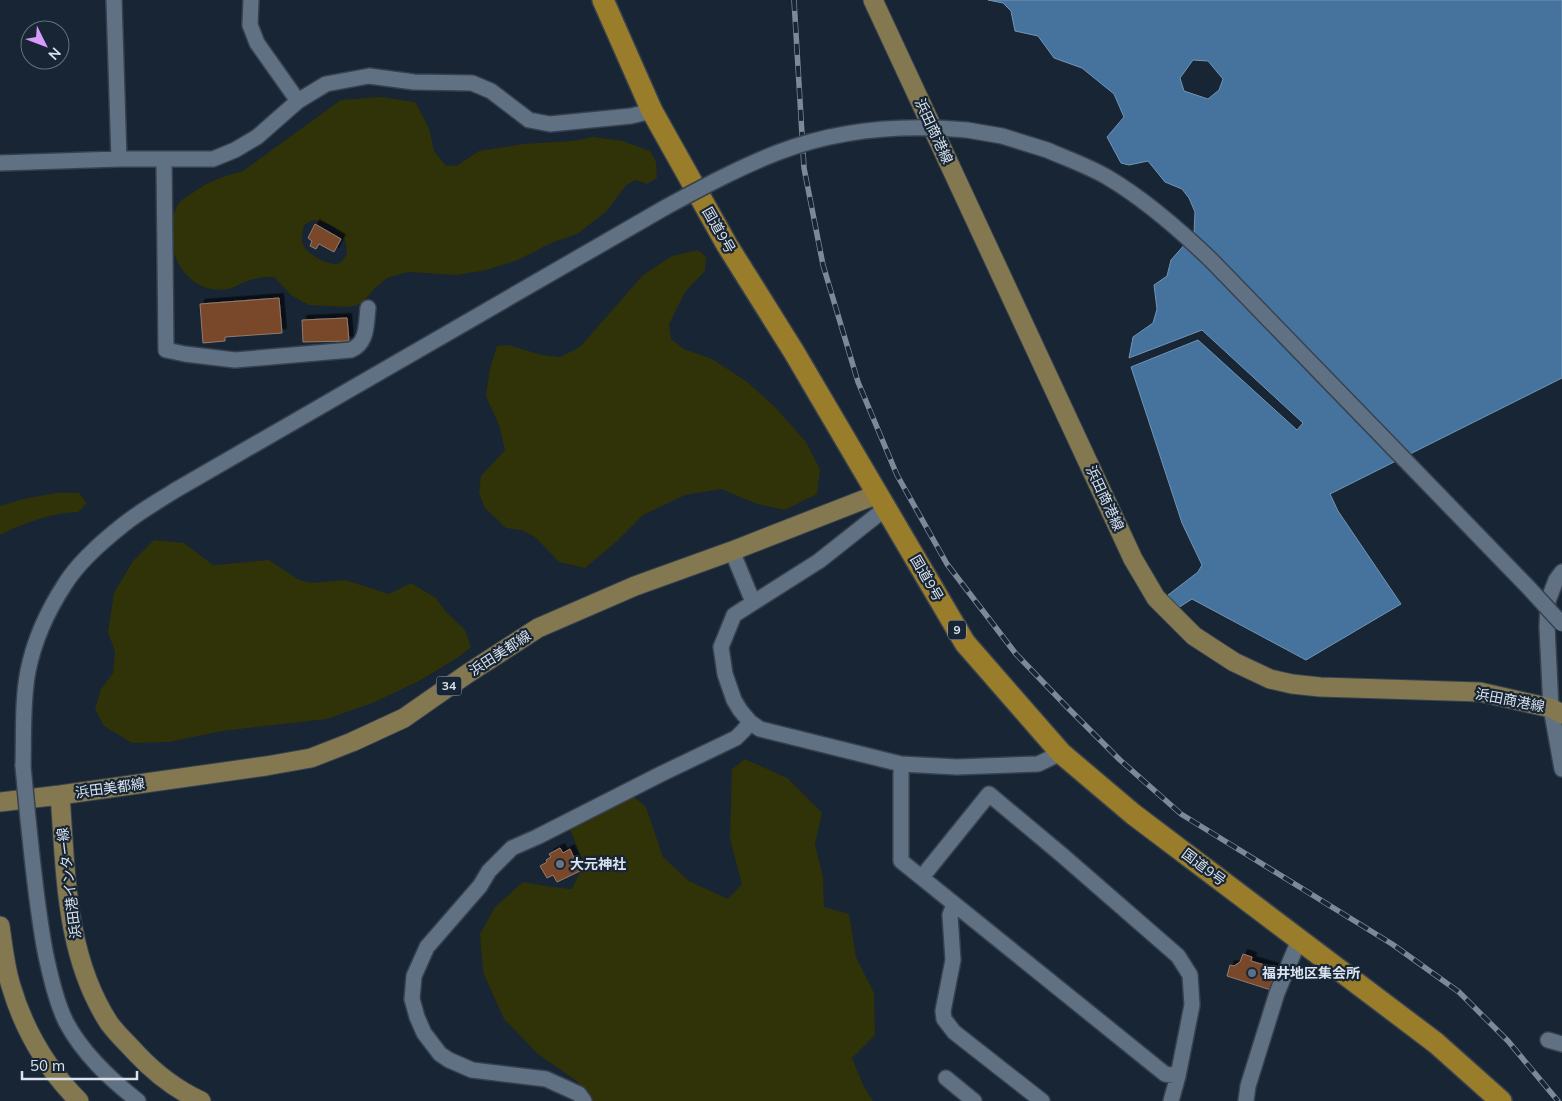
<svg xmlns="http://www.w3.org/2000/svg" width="1562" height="1101" viewBox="0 0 1562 1101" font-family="Mulish,'Noto Sans JP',sans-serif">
<defs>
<filter id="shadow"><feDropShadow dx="4.5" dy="-4.5" stdDeviation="0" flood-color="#0009"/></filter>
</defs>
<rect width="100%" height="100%" fill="#172535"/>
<!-- green -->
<path fill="#303208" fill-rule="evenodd" d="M 381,97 L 415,102 L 429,128 L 434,151 L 446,166 L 458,165 L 479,151 L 523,144 L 572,141 L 593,137 L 623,141 L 650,151 L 656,162 L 657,178 L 647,184 L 636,180 L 626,185 L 606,212 L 577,234 L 551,243 L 518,260 L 487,270 L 457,275 L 408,272 L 387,278 L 375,288 L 361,304 L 349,307 L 309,305 L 291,295 L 274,277 C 268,277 261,277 255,279 C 237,282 234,293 212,289 C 175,283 160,232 179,203 C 182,199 187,196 191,194 C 207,182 223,176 243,171 L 341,100 ZM 313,220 C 335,225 347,230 347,254 C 345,256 343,261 340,263 C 331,268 307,254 303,245 C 300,238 303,232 304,225 Z
M 698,250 L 706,257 L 705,271 L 685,292 L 669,324 L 671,339 L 684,349 L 712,359 L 746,381 L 774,406 L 806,442 L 820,469 L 817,494 L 785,510 L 757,504 L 721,489 L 685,495 L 643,515 L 617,541 L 585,568 L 559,562 L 535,537 L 521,530 L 506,528 L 485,508 L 479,493 L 481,476 L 505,450 L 499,425 L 486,396 L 490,368 L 497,346 L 508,345 L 542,355 L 560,357 L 580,347 L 643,275 L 672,256 Z
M 56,493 L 79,493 L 87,503 L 78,512 C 51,513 24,523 0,535 L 0,506 L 23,499 Z
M 154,540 L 184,543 L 213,565 L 269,560 L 299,580 L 312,583 L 345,580 L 389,594 L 411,583 L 436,598 L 446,612 L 465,630 L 471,647 L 457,658 L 419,681 L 375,702 L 327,719 L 222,731 L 169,742 L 132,743 L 104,726 L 95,709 L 101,689 L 113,673 L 115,652 L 108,632 L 114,593 L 133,561 Z
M 745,759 L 787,778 L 822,813 L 815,844 L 823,877 L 824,907 L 849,914 L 856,957 L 874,993 L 875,1035 L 852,1058 L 864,1087 L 873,1101 L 591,1101 L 578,1082 L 538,1054 L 504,1019 L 483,972 L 480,934 L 495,907 L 523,882 L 552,887 L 572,889 L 584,864 L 569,827 L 633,796 L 646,807 L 663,857 L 689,881 L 728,899 L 742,884 L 730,839 L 732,769 Z"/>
<!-- water -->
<path fill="#46739d" stroke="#7295b5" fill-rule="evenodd" d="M 988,0 L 1562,0 L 1562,378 L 1330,494 L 1338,511 L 1401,604 L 1306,660 L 1192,599 L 1178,608 L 1168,595 L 1198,572 L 1202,565 L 1182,523 L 1131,367 L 1198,340 L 1297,430 L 1303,423 L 1202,330 L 1129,358 L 1133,337 L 1153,323 L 1157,309 L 1154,285 L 1167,276 L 1171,260 L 1194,234 L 1195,212 L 1189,198 L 1182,189 L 1165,182 L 1148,161 L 1129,165 L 1121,163 L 1107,137 L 1124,117 L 1114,94 L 1082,68 L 1054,58 L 1038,36 L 1015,31 L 1011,11 L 1003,3 ZM 1193,60 L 1208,61 L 1223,79 L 1219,90 L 1208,99 L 1184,91 L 1180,78 Z"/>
<!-- building -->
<path fill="#794629" stroke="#947c6f" filter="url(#shadow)" d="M 315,224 L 341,239 L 334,252 L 319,244 L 316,249 L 310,246 L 312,241 L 308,238 Z
M 279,298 L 282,333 L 225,337 L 225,341 L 203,343 L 200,304 Z
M 347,318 L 349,341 L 303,342 L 302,320 Z
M 560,848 L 563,853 L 570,849 L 580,871 L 557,882 L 553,875 L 547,878 L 540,866 L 547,862 L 546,860 L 551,857 L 549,854 Z
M 1243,954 L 1252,957 L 1251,961 L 1278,969 L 1271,990 L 1227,976 L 1230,965 L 1234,966 L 1240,962 Z"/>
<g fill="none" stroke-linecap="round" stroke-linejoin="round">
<defs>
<path id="minor" d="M 114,0 L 119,159
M 251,0 L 250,25 L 257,43 L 298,101
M 967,130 L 1002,136 L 1047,150
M 164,160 L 166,350 L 185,354 L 235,360 L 351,350 C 368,343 366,323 368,308
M 0,163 L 119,159 L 213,159 L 235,150 L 257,137 L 298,101 L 326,84 L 369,76 L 414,82 L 472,83 L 491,91 L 529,120 L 550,124 L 631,116 L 652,111
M 886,508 L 819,561 L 734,615 L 721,647 L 725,674 L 734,700 L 740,710 L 750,722 L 760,729 L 901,764 L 957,767 L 1038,764 L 1061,753
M 732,551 L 753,602
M 1562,572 L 1556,580 L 1548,601 L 1547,627 L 1551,708 L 1562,769
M 901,764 L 901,861 L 1165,1074 L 1178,1076
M 23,766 C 24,735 22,702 28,671 C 34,641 48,610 65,584 C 78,563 104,540 123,525 C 139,512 157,502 174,491 L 666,207
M 28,819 C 33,865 37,911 46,956 C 51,978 56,1001 66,1022 C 83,1054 110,1079 138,1101
M 922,877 L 989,794 L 1062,855 L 1178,956 L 1190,975 L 1192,1005 L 1178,1076 L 1171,1101
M 954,904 L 950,915 L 953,960 L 943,1011 L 944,1019 L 954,1032 L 1042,1101
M 1548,1040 L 1562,1044
M 946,1078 L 974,1101
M 584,1101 L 579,1094 L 546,1079 L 472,1070 L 449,1060 L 440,1054 L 424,1033 L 417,1017 L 412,999 L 414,976 L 427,947 L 480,886 L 489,871 L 512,848 L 537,837 L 661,774 L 736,738 L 744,730 L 750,722
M 1246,1101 L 1248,1086 L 1277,993 L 1299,940"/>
<path id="major" d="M 873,0 L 1133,559 L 1156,598 L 1194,636 L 1234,662 L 1270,679 L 1292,684 L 1320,687 L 1480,692 L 1551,708 L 1562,714
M 60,795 C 66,873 65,955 109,1023 C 117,1034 128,1044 137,1054 C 155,1073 177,1090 201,1101
M 0,802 L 60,795 L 266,766 L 311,758 L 352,742 L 404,718 L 467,674 L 538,628 L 635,586 L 732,551 L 878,494
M 0,926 C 3,946 5,967 11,986 C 24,1030 47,1069 79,1101"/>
<path id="highway" d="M 603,0 L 652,111 L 727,245 L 794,352 L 965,643 L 1061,753 L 1133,814 L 1436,1043 L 1501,1101"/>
</defs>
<!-- minor casing -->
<use href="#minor" stroke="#37414e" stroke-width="18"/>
<!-- major casing -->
<use href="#major" stroke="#37414e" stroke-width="21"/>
<!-- highway casing -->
<use href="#highway" stroke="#37414e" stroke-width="24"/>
<!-- minor -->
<use href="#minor" stroke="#617184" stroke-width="15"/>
<!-- major -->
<use href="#major" stroke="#83784f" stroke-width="19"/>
<!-- highway -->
<use href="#highway" stroke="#9a7d2b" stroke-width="21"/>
<defs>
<path id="rail" d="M 794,0 L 804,168 L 823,265 L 858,382 L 897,475 L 947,564 L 1016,654 L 1068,708 L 1120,760 L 1181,814 L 1392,944 L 1459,992 L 1508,1041 L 1558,1101"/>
</defs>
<!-- rail casing -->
<use href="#rail" stroke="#7e8997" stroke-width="5.5"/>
<!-- rail -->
<use href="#rail" stroke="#172535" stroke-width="4" stroke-dasharray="11" stroke-linecap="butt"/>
<defs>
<path id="minor-bridge" d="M 1047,150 C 1068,159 1088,166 1107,177 C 1146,200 1180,230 1212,261 L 1529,588 L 1562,624
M 666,207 C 703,187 740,167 779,152 C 839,129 903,124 967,130
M 23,766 L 28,819"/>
</defs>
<!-- minor-bridge casing -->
<use href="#minor-bridge" stroke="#37414e" stroke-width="18" stroke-linecap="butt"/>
<!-- minor-bridge -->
<use href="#minor-bridge" stroke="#617184" stroke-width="15"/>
</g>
<!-- markers -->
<circle fill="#6b7280" stroke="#172535" stroke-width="2" cx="560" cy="864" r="5"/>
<circle fill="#5c6f8a" stroke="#172535" stroke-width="2" cx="1252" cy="973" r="5"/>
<g text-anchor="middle" stroke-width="4.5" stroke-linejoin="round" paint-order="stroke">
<!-- shield labels -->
<g fill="#172535" stroke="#a0aab6" stroke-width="1">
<rect x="948" y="620.5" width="18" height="19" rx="4"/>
<rect x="436.5" y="676.5" width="25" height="19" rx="4"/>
</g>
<g font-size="12" font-weight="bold" fill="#dae3ee">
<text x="957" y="634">9</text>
<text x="449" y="690">34</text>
</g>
<!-- street labels -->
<g font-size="14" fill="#dae3ee" stroke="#172535">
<text transform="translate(934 131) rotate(65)" y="5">浜田商港線</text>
<text transform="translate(719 230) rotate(60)" y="5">国道9号</text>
<text transform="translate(1105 498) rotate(65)" y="5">浜田商港線</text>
<text transform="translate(927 578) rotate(60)" y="5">国道9号</text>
<text transform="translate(500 653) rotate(-33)" y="5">浜田美都線</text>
<text transform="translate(1510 700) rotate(11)" y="5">浜田商港線</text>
<text transform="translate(110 788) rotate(-8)" y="5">浜田美都線</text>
<text transform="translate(1204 867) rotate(37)" y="5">国道9号</text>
<text transform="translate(69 883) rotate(-97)" y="5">浜田港インター線</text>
</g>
<!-- poi labels -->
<g font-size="14" font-weight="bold" fill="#dae3ee" stroke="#172535" text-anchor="start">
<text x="570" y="869">大元神社</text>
<text x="1262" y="978">福井地区集会所</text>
</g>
</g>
<!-- north arrow -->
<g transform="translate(45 45) rotate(132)"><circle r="24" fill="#172535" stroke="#65717f"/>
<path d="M0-4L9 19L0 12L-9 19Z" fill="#d79bf9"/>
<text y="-8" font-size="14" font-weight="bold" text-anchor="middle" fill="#dae3ee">N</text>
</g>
<!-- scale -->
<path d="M22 1071v8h115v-8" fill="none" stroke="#dae3ee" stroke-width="2.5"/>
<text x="30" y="1071" font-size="15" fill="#dae3ee" stroke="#172535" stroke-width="4" paint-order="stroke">50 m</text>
</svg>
